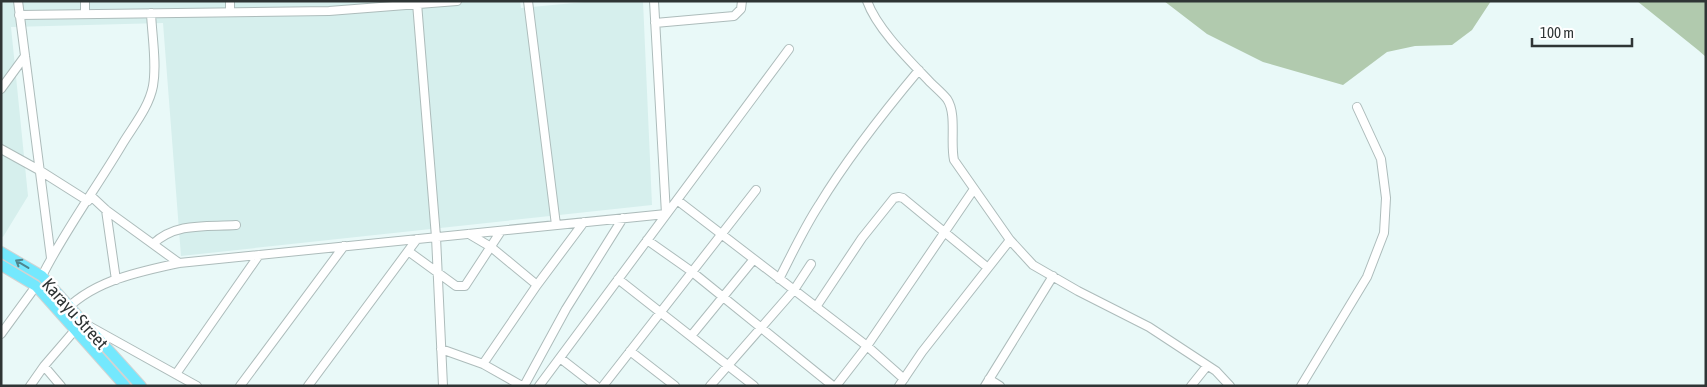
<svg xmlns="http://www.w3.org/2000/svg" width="1707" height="387" viewBox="0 0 1707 387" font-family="'Asap Condensed',sans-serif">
<rect width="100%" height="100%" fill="#e9f9f8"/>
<!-- built -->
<path fill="#d6efed" d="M 1,1 L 520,1 L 521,8 L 595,1 L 643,1 L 652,205 L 181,256 L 163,23 L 11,27 L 28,196 L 3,237 L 1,236 Z"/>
<!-- green -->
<path fill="#b1caae" d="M 1164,1 L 1491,1 L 1472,30 L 1452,45 L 1415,46 L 1387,52 L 1343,85 L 1263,62 L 1207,34 Z
M 1637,1 L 1706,1 L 1706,57 L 1698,50 Z"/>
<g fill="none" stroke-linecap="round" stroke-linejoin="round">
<defs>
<path id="minor" d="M 18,1 L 51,258
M 85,1 L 85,14
M 528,1 L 556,225
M 867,1 C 877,29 910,61 931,83 C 936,88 942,93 947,99 C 957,114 950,142 954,160 L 1010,240 L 1033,265 L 1078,291 L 1149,327 L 1216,371 L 1230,386
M 417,3 L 436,237 L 443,386
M 230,12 L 230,1
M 19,15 L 329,11 L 457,1
M 655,23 L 734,16 L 741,9 L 742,1
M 1,89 L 25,56
M 1,149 L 39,170 L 88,201
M 91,196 L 106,210 L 179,263
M 677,200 L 867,346 L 904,379
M 106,210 L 116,280
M 469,234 L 491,247 L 537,285
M 647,240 L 691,271 L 833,386
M 153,244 C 176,222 207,227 236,225
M 408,251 L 456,286 L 465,286 L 501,231
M 42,276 C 65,230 97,187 123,143 C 134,125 149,107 153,86 C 157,64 152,36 151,13
M 618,279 L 754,386
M 779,279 C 792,254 804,228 819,205 C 848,157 883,113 919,70
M 816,307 L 862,238 L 894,198 L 899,197 L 903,198 L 988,268
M 61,315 C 90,281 138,272 179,263 L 666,214 L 654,1
M 89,326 L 197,386
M 1,334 L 36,286
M 691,336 L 754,259
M 441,349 L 483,364 L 522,386
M 630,351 L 675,386
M 560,358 L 596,386
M 483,364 L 537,285 L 584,222
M 44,366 L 61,386
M 176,374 L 259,255
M 989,379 L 1000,386
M 30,386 L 44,366 L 75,330
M 240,386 L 344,246
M 308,386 L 417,239
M 524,386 L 566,309 L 623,218
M 539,386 L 789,49
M 603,386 L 756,190
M 710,386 L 794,290 L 811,264
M 836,386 L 867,346 L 974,189
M 899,386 L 922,352 L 1010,240
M 985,386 L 1053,276
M 1191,386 L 1207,366
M 1301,386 L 1367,277 L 1384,233 L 1386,198 L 1381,159 L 1357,107"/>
<path id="major" d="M 1,252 L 42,276 L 141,386
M 1,265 L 36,286 L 125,386"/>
</defs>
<!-- minor casing -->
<use href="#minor" stroke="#adbcbb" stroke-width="10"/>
<!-- major casing -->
<use href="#major" stroke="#d1d3d3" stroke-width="12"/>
<!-- minor -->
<use href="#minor" stroke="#fff" stroke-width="8"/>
<!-- major -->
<use href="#major" stroke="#74e8fd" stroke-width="10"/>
</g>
<!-- one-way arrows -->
<defs><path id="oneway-shaft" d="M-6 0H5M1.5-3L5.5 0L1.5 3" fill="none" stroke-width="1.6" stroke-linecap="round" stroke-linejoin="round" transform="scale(1.25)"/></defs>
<use stroke="#4e868f" href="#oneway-shaft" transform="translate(22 264) rotate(-149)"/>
<g text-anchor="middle" stroke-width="5" stroke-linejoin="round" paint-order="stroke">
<!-- street labels -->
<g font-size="18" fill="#2f3535" stroke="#fff">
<text transform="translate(75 314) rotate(48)" y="6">Karayu Street</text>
</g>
</g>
<!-- border -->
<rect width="1707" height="387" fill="none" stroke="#2f3535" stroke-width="5"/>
<!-- scale -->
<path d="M1532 38v8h100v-8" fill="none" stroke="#2f3535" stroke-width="2.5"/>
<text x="1540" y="38" font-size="15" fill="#2f3535" stroke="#ffffff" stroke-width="4" paint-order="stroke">100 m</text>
</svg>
